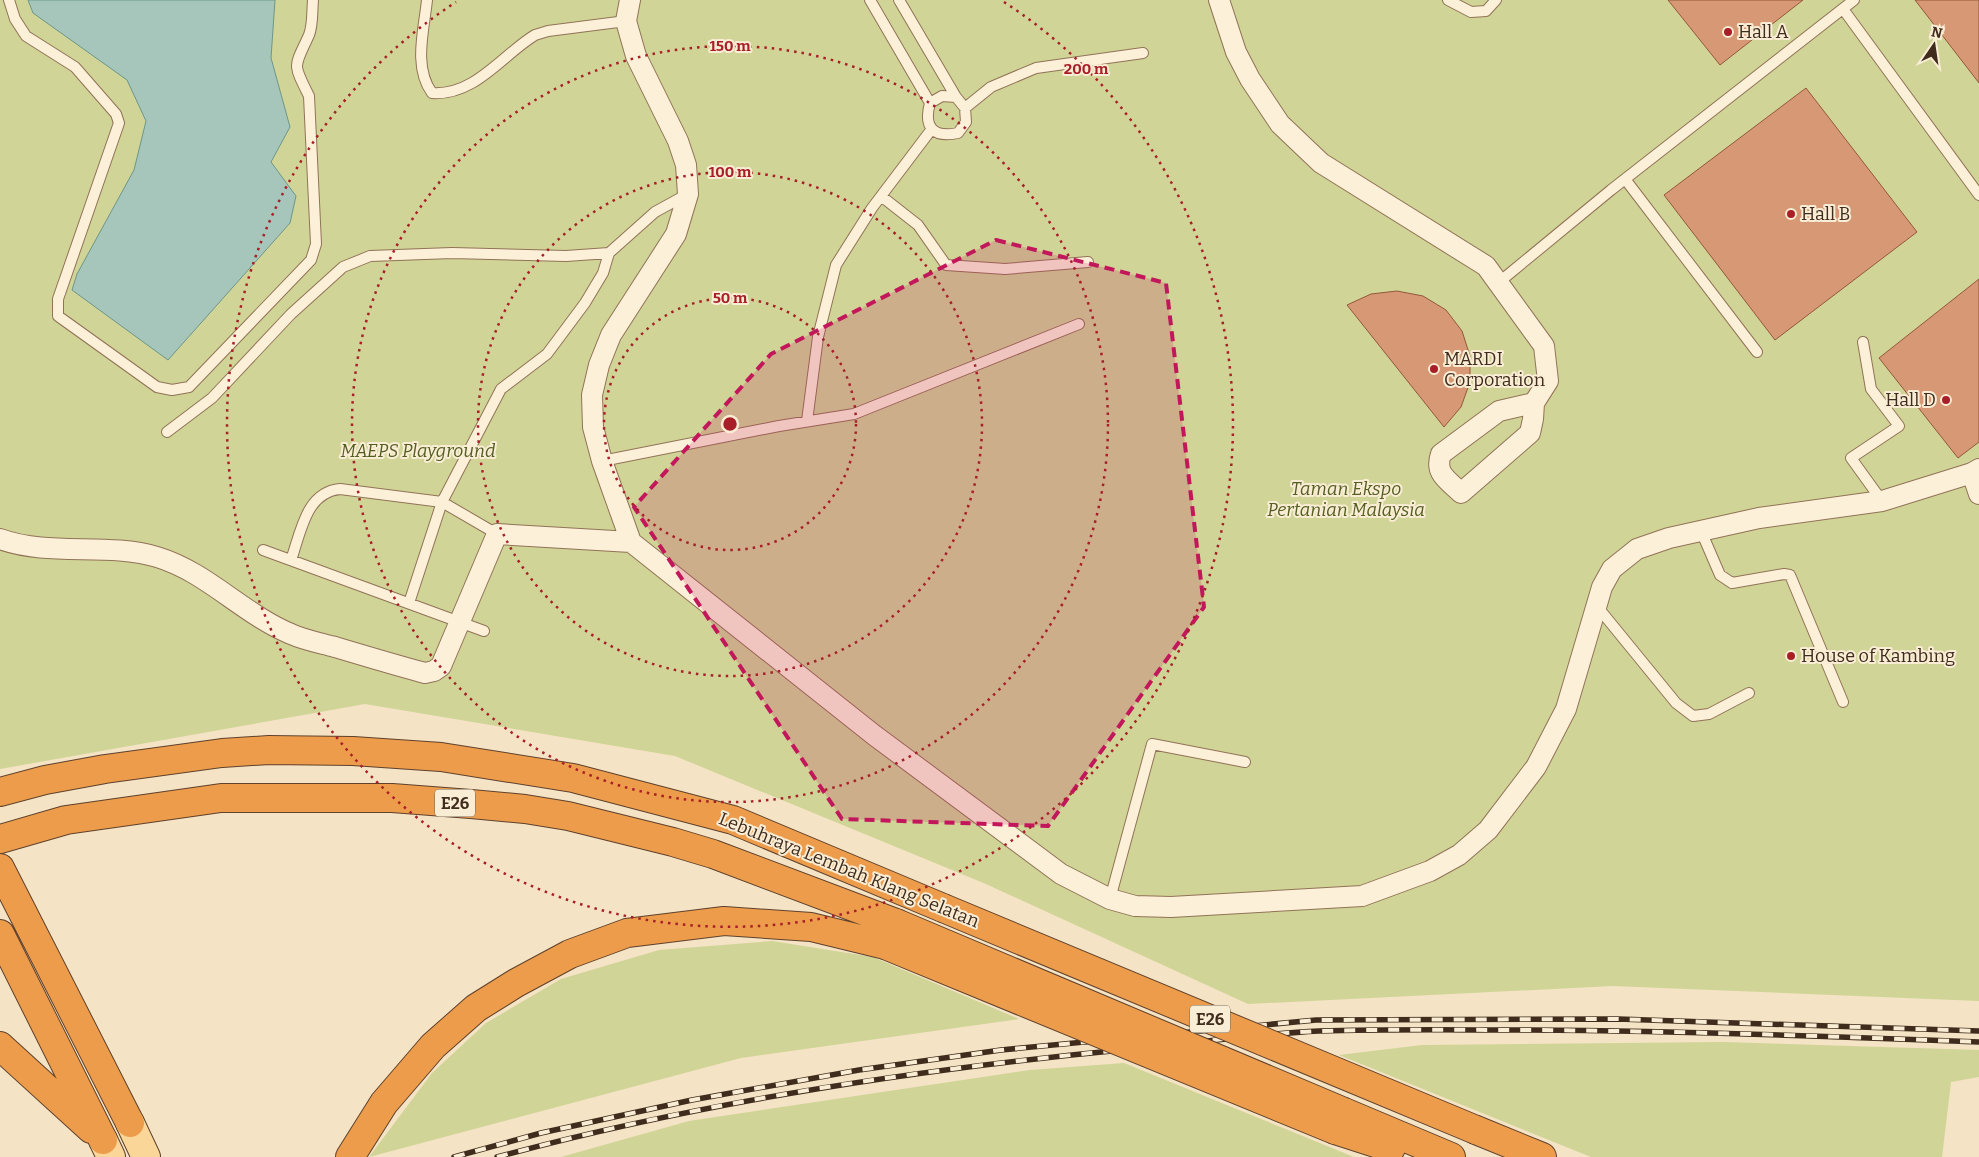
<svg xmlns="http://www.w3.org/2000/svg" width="1979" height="1157" viewBox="0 0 1979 1157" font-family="Bitter,serif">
<rect width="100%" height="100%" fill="#f4e3c4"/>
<!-- green -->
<path fill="#d0d496" d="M 0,0 L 1979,0 L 1979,1001 L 1613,986 L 1248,1004 L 986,884 L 675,756 L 365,704 L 0,769 Z
M 772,941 L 873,957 L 1019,1019 L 741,1058 L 369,1157 L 432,1073 L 486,1023 L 561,979 L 659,950 Z
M 1723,1042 L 1979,1050 L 1979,1077 L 1951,1082 L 1942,1157 L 1591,1157 L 1339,1055 L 1422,1045 Z
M 1124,1063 L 1354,1157 L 561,1157 L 689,1121 L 1030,1070 Z"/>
<!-- water -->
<path fill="#a6c6bb" stroke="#6c9689" d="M 28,0 L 275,0 L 271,58 L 290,127 L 271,162 L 296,196 L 290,223 L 168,360 L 72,290 L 77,274 L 134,170 L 146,121 L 127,80 L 33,13 Z"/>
<!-- building -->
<path fill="#d69875" stroke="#94583a" d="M 1668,0 L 1803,0 L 1720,65 Z
M 1915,0 L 1979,0 L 1979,83 Z
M 1806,88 L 1917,232 L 1775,340 L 1664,195 Z
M 1979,279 L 1979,442 L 1958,458 L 1879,358 Z
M 1397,291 L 1423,296 L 1446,310 L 1462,331 L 1470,356 L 1470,382 L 1461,407 L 1444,427 L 1347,305 L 1371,294 Z"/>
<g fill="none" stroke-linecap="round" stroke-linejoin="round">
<defs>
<path id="service" d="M 9,0 L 15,19 L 26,36 L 75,67 L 116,114 L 119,123 L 58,299 L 58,316 L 157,387 L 172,390 L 189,387 L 311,260 L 316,244 L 309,96 C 292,62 294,68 309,35 C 313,25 312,11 313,0
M 427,0 C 424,30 413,67 432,93 C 475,96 502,55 535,35 L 548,31 L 626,21
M 870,0 L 930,103
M 899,0 L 956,97 L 965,108 L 966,122 L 958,133 C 934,138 923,128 930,103 L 942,96 L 956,97
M 1448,0 L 1471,12 L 1486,11 L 1496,0
M 1843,9 L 1979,195
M 965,108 L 991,87 L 1036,68 L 1143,53
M 1625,179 L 1757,352
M 881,196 L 918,225 L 946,265 L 1005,269 L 1088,262
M 1498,283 L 1611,190 L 1854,0
M 1863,342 L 1871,389 L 1899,426 L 1851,458 L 1882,501
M 807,421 L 818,337 L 836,265 L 872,208 L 931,130
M 167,432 L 212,398 L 291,314 L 343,267 L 370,256 L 452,253 L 566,256 L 609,253
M 602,461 L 779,426 L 854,414 L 1079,324
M 1701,531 L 1720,575 L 1732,583 L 1784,574 L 1790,575 L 1843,702
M 263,550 L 484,631
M 291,560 C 301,532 306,492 340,489 L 442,502 L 497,534
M 409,603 L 442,502 L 501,389 L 547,354 L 585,303 L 603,273 L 609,253 L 655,212 L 686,195
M 1596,605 L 1676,703 L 1693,716 L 1709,714 L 1749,693
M 1110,899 L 1152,744 L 1245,762"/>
<path id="minor" d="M 630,0 L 626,21 L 636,56 L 678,141 L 686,165 L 688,194 L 676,234 L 611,335 L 599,365 L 592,395 L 593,427 L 602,461 L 631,542 L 874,735 L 1061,874 L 1110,899 L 1135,906 L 1171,907 L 1362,896 L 1430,871 L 1459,855 L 1488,830 L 1536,767 L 1566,709 L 1602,587 L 1612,569 L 1637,549 L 1669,538 L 1759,518 L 1882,501 L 1972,473 L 1979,469
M 1219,0 L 1236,52 L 1250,79 L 1280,124 L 1321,163 L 1486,266 L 1544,346 L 1548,381 L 1534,403 L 1499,411 L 1441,454 C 1434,474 1448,480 1461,493 L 1530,433 L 1533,419 L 1534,403
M 1972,473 L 1979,494
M 0,539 C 50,557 106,542 157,557 C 207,572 243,614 291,634 C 304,640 320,643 335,647 C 365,656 395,665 425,673 L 434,671 L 441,666 L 497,534 L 631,542"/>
<path id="primary" d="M 130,1123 L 146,1157
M 103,1140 L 111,1157"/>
<path id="motorway" d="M 0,792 L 45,780 L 105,769 L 222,753 L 269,750 L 353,751 L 441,757 L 573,778 L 733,820 L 943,908
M 0,839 L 66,820 L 221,798 L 392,798 L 471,804 L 525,809 L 568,816 L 673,842 L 713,854 L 896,923
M 0,868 L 130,1123
M 0,934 L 103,1140
M 0,1046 L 91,1129
M 1344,1112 L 1451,1157
M 1335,1130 L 1391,1148
M 1476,1130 L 1542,1157
M 350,1157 L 384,1103 L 433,1046 L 476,1008 L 516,983 L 570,954 L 627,933 L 724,921 L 811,927 L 885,945"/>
</defs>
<!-- service casing -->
<use href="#service" stroke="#917357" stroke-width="12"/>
<!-- minor casing -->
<use href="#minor" stroke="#917357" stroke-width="22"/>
<!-- primary casing -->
<use href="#primary" stroke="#5f412c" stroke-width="30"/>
<!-- motorway casing -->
<use href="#motorway" stroke="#5f412c" stroke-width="30"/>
<!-- service -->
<use href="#service" stroke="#fdf0d9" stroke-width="10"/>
<!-- minor -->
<use href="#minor" stroke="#fdf0d9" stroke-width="20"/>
<!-- primary -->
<use href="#primary" stroke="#fad698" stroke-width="28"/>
<!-- motorway -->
<use href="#motorway" stroke="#ec9c4b" stroke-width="28"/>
<defs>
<path id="rail" d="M 454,1157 L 541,1133 L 692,1100 L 859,1070 L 1001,1050 L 1316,1020 L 1618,1019 L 1979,1031
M 497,1157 C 704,1101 919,1069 1132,1049 C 1194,1043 1257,1034 1319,1031 C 1389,1029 1459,1030 1529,1030 C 1679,1031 1829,1036 1979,1042"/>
</defs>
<!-- rail casing -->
<use href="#rail" stroke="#3f2c1d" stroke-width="5.5"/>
<!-- rail -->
<use href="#rail" stroke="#faedd5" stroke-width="4" stroke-dasharray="11" stroke-linecap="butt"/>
<defs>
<path id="motorway-bridge" d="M 943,908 L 1476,1130
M 896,923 L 1344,1112
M 885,945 L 1335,1130"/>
</defs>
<!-- motorway-bridge casing -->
<use href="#motorway-bridge" stroke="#5f412c" stroke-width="30" stroke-linecap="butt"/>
<!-- motorway-bridge -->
<use href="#motorway-bridge" stroke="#ec9c4b" stroke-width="28"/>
</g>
<!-- marked area -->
<path fill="#c2185b" fill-opacity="0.2" stroke="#c2185b" stroke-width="4" stroke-dasharray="10 6" stroke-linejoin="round" d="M 996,240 L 1166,283 L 1204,607 L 1048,826 L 842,819 L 634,507 L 771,354 Z"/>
<!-- distance rings -->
<g fill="none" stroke="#a81f28" stroke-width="2.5" stroke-dasharray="2.5 5">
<circle cx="730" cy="424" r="126"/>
<circle cx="730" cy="424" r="252"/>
<circle cx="730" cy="424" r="378"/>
<path d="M1004 2A503 503 0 1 1 456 2"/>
</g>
<!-- markers -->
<g fill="#a81f28" stroke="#faedd5" stroke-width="2">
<circle cx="1728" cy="32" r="5"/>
<circle cx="1791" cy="214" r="5"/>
<circle cx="1434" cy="369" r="5"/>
<circle cx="1946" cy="400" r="5"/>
<circle cx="1791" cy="656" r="5"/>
</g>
<g text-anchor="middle" stroke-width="4" stroke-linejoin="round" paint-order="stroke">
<!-- shield labels -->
<g fill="#faedd5" stroke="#776654" stroke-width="1">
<rect x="435" y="789.5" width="40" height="27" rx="4"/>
<rect x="1190" y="1005.5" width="40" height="27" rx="4"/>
</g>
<g font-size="16" font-weight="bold" fill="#3f2c1d">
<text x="455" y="809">E26</text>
<text x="1210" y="1025">E26</text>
</g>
<!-- poi labels -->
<g font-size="18" fill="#3f2c1d" stroke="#faedd5" text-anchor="start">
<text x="1738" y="38">Hall A</text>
<text x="1801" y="220">Hall B</text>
<text x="1444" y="365">MARDI<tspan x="1444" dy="21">Corporation</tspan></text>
<text x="1936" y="406" text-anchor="end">Hall D</text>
<text x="1801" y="662">House of Kambing</text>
</g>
<!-- park labels -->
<g font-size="18" font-style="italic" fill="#535e21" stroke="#faedd5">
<text x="418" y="457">MAEPS Playground</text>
<text x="1346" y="495">Taman Ekspo<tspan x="1346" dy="21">Pertanian Malaysia</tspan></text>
</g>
<!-- street labels -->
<g font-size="18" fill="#3f2c1d" stroke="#faedd5">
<text transform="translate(849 870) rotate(22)" y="6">Lebuhraya Lembah Klang Selatan</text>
</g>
</g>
<circle cx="730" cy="424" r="8" fill="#a81f28" stroke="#faedd5" stroke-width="2.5"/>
<g font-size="15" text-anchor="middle" font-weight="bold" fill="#a81f28" stroke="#faedd5" stroke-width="4" stroke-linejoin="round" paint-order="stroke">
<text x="730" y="51">150 m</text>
<text x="1086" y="74">200 m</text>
<text x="730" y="177">100 m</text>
<text x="730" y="303">50 m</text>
</g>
<!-- north arrow -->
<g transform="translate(1934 45) rotate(13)" stroke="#faedd5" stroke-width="4" paint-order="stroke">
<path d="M0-4L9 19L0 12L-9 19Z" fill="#3f2c1d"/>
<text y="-8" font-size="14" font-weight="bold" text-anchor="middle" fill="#3f2c1d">N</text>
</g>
</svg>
